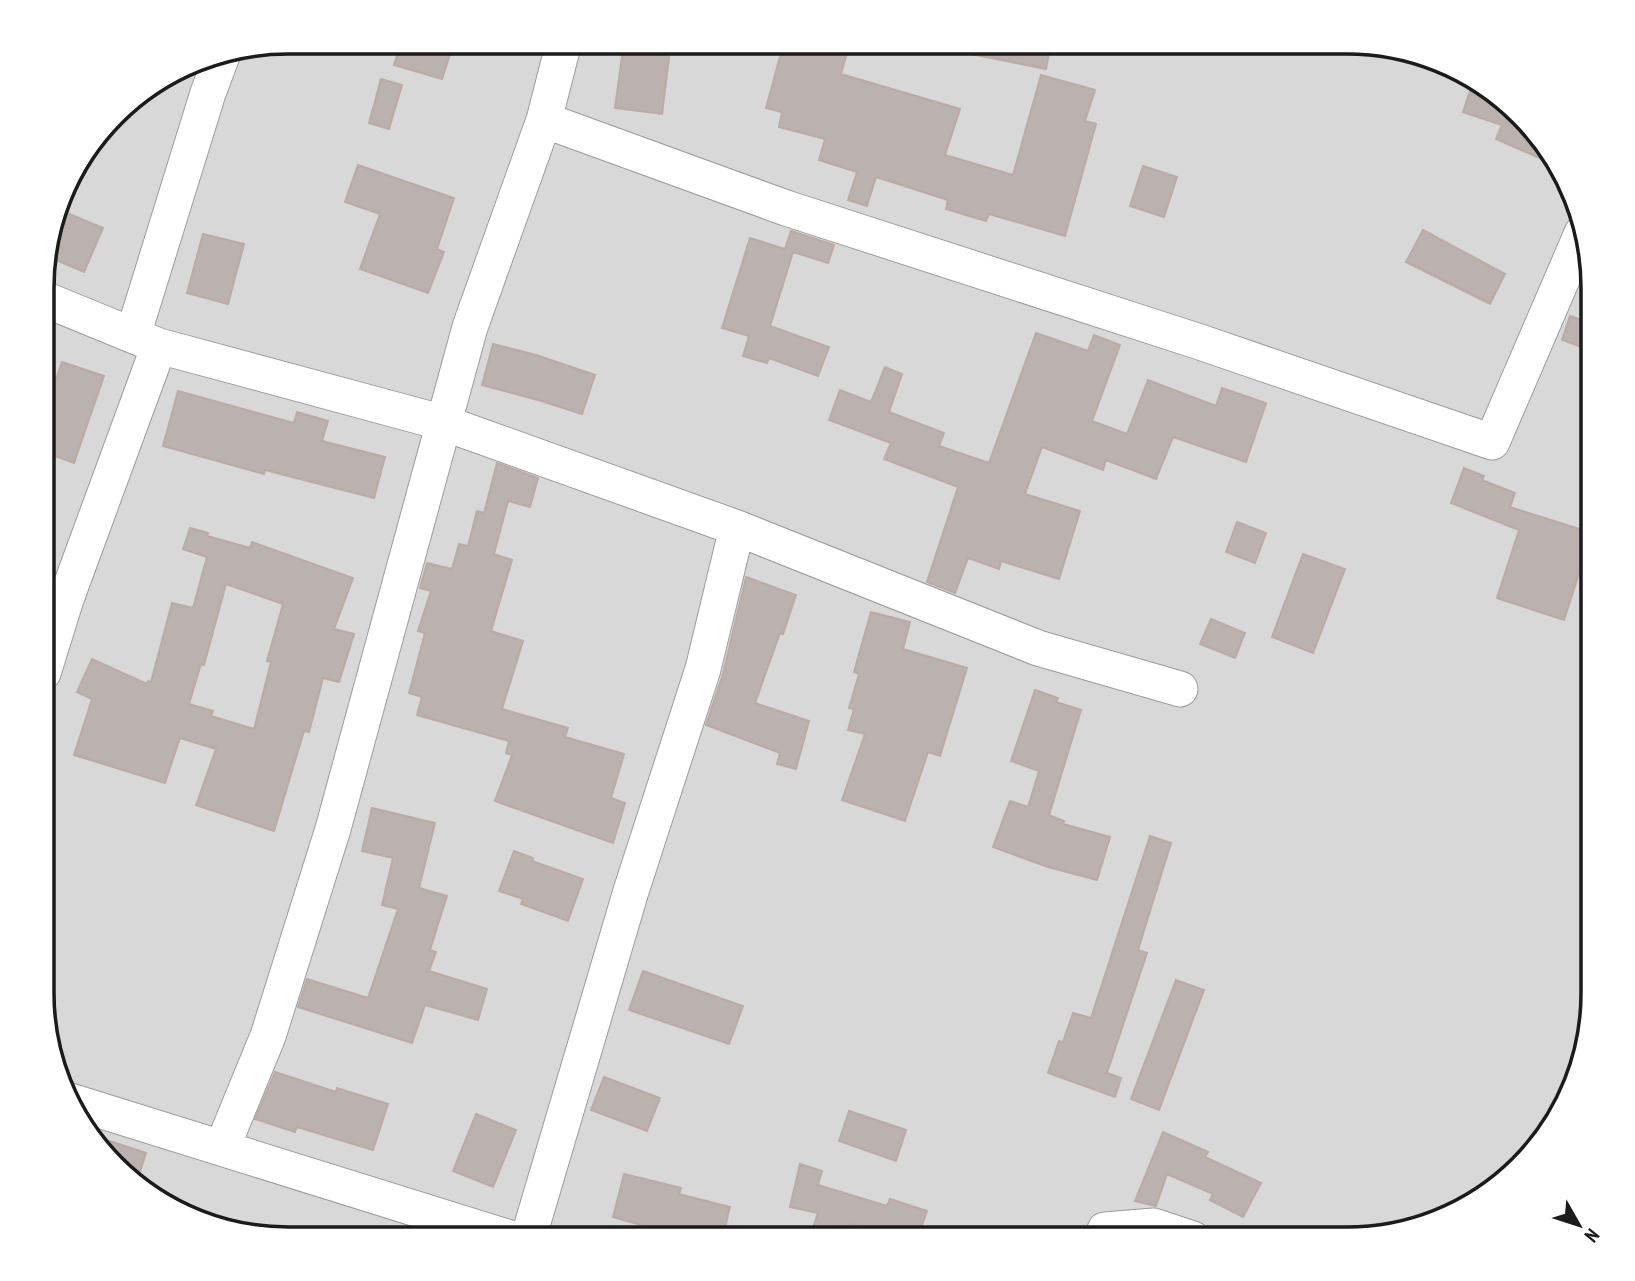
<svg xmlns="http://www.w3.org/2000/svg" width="1635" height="1281" viewBox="0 0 1635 1281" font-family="'PT Sans Narrow',sans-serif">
<rect width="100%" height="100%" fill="#ece6e1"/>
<!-- residential -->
<path fill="#d9d8d8" d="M 289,42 L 1362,43 L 1440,61 L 1509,104 L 1574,194 L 1593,288 L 1592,1009 L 1574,1087 L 1531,1155 L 1441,1220 L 1346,1239 L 273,1238 L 195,1220 L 126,1177 L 67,1101 L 43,1009 L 44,256 L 75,166 L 126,103 L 209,55 Z"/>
<!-- building -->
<path fill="#bbb1ae" stroke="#bcaaa4" stroke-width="2" fill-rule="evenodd" d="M 401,42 L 454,42 L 442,79 L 394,65 Z
M 624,42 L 671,42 L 662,114 L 615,108 Z
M 784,42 L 850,42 L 841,74 L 960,109 L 945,155 L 1013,175 L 1041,75 L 1095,90 L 1085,121 L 1096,124 L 1065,236 L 989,214 L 986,221 L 946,209 L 948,200 L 876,177 L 867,206 L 848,200 L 857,172 L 819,160 L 825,139 L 779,127 L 782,112 L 766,108 Z
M 962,42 L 1051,42 L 1046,69 L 961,52 Z
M 381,79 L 402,85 L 389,129 L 369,123 Z
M 1471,88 L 1497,96 L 1509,103 L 1553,164 L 1496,139 L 1502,125 L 1463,112 Z
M 358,165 L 454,198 L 437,249 L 444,252 L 428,293 L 360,269 L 380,214 L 345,202 Z
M 1143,166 L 1177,177 L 1164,217 L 1130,206 Z
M 60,210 L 103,228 L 84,272 L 44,255 Z
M 1423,230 L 1505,274 L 1490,304 L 1406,262 Z
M 791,231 L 834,245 L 828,263 L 793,252 L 770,326 L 829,347 L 818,376 L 769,358 L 767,363 L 743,356 L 749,336 L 722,328 L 750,238 L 785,249 Z
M 203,234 L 244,244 L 228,304 L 187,293 Z
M 1570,316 L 1593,324 L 1593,351 L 1562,340 Z
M 1036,333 L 1088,351 L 1094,335 L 1120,345 L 1092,421 L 1127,434 L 1148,380 L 1216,406 L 1222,388 L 1266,403 L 1246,462 L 1173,437 L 1156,479 L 1106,460 L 1103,470 L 1042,447 L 1025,494 L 1080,511 L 1059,579 L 1001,561 L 999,569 L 968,558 L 955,593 L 927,582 L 958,487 L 884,459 L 891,443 L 829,420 L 840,390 L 871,402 L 885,367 L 902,374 L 889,412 L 944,433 L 939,446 L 989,463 Z
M 493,344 L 536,355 L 595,375 L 582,414 L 538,400 L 482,385 Z
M 62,362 L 104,376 L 74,463 L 44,452 L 44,414 Z
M 178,391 L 294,423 L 297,412 L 328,421 L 322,441 L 385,457 L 374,498 L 265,470 L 264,474 L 163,446 Z
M 497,463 L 538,478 L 530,507 L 508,501 L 494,554 L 512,560 L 491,631 L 523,641 L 502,709 L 568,728 L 565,737 L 624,754 L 611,798 L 625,803 L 613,843 L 495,801 L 512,755 L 506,753 L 509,741 L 417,715 L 422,697 L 409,693 L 425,633 L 418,631 L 431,591 L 420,588 L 427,563 L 452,569 L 459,544 L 468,546 L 477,511 L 484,513 Z
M 1464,468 L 1484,476 L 1482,480 L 1515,493 L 1510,507 L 1592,533 L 1564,620 L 1497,598 L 1519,530 L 1451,503 Z
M 1237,522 L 1266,533 L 1255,563 L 1226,552 Z
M 190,528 L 208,533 L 207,536 L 250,548 L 252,542 L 353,578 L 334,629 L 354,634 L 339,682 L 323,678 L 309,732 L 304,731 L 274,831 L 196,805 L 216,749 L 180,738 L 165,783 L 74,755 L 92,699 L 77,692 L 92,659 L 147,684 L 148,681 L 151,682 L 172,603 L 193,608 L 207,557 L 183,549 ZM 226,584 L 283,604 L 267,661 L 271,662 L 254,729 L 211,716 L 213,711 L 189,704 L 201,664 L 204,665 Z
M 1303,554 L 1345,569 L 1313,653 L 1272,637 Z
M 746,577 L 796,595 L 783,634 L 780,633 L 755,703 L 809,721 L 796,769 L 777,764 L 780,753 L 706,725 L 723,674 Z
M 871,612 L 910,622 L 903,649 L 967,668 L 940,756 L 928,752 L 905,821 L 842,800 L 865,734 L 848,730 L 854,709 L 849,708 L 859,674 L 854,672 Z
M 1211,619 L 1245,633 L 1235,658 L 1200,644 Z
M 1035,690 L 1058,698 L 1056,702 L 1081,710 L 1049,815 L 1064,821 L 1063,824 L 1110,837 L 1097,880 L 1048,867 L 993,847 L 1010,801 L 1028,807 L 1039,771 L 1011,761 Z
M 372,808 L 435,823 L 419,888 L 447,896 L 430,950 L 436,952 L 429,971 L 487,989 L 478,1020 L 425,1005 L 412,1043 L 298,1007 L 307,979 L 368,998 L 398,909 L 382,905 L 393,858 L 362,851 Z
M 1150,836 L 1171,843 L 1138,950 L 1147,953 L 1107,1073 L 1121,1078 L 1115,1097 L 1048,1073 L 1059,1041 L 1063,1042 L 1073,1013 L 1091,1018 Z
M 514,851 L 533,858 L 532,861 L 583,879 L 568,921 L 521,904 L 523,899 L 499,891 Z
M 643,971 L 743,1006 L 729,1044 L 629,1010 Z
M 1176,980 L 1204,990 L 1159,1110 L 1131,1099 Z
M 275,1072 L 336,1092 L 337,1088 L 388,1104 L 373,1150 L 297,1127 L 295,1132 L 255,1119 Z
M 604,1077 L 660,1098 L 647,1131 L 591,1110 Z
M 849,1111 L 906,1130 L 896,1161 L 839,1141 Z
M 476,1114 L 516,1130 L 493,1187 L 453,1171 Z
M 1163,1132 L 1208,1152 L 1205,1157 L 1261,1183 L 1243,1217 L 1210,1200 L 1213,1194 L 1167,1174 L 1156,1206 L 1135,1201 Z
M 94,1136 L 146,1153 L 136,1184 L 126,1178 Z
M 800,1164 L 822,1171 L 818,1185 L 887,1206 L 890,1199 L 927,1211 L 917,1239 L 898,1239 L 852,1224 L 847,1239 L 809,1239 L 818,1213 L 790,1207 Z
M 624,1174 L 681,1188 L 679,1194 L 730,1207 L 722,1239 L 690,1239 L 613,1217 Z"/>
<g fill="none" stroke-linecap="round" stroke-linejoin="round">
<defs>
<path id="minor" d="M 544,120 L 786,208 L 1200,342 L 1492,442 L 1582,233
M 44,299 L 159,346 L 444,423 L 737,528 L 1038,648 L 1180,689
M 133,335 L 208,93 L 223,53
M 43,673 L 66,599 L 159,346
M 67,1100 L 513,1239
M 222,1148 L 268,1036 L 333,829 L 470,327 L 544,120 L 564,42
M 528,1239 L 631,891 L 703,669 L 737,528
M 1101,1239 L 1105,1230 L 1154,1226 L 1193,1239"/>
</defs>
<!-- minor casing -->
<use href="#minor" stroke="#9c9c9c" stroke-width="37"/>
<!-- minor -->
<use href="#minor" stroke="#fff" stroke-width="35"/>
</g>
<!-- crop -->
<path d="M0 0H1635V1281H0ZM288 54H1347A234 234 0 0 1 1581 288V993A234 234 0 0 1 1347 1227H288A234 234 0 0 1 54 993V288A234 234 0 0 1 288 54Z" fill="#fff" fill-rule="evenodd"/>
<path fill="none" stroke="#1b1b1b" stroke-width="3.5" d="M288 54H1347A234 234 0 0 1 1581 288V993A234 234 0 0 1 1347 1227H288A234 234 0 0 1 54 993V288A234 234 0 0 1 288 54Z"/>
<!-- north arrow -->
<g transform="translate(1579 1225) rotate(129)" stroke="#ffffff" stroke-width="5" paint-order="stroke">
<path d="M0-5L12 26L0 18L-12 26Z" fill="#1b1b1b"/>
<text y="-10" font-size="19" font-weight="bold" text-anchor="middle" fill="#1b1b1b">N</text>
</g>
</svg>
